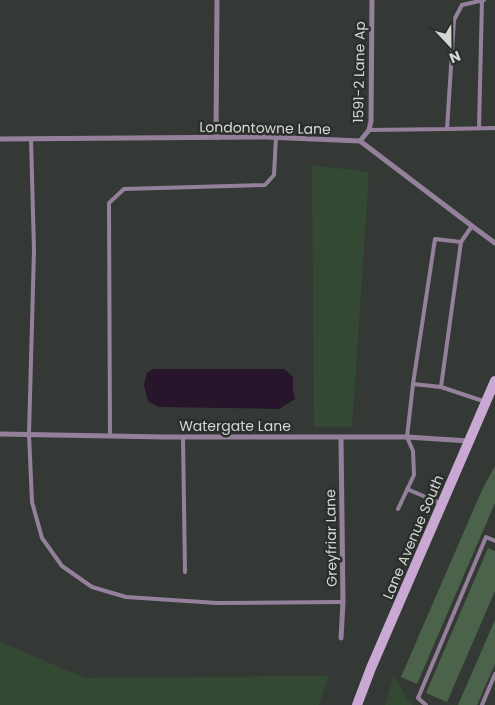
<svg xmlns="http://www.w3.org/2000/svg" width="495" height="705" viewBox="0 0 495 705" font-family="Poppins,sans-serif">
<rect width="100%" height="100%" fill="#353935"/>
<!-- green -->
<path fill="#344933" d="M 312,165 L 369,172 L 352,427 L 314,427 Z
M 0,642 L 85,678 L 328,676 L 319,705 L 0,705 Z
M 394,676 L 409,702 L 413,705 L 385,705 Z"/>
<!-- water -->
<path fill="#26152b" d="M 153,369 L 284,369 L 293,377 L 293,391 L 295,399 L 279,409 L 159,407 L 148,401 L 144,385 L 147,373 Z"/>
<!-- building -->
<path fill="#4c634b" d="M 495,466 L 495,503 L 417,684 L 401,677 L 482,490 Z
M 488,548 L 495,551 L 495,591 L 447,702 L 426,693 Z
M 495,620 L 495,664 L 477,705 L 458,705 Z"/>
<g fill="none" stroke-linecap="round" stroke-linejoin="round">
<!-- service -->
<path stroke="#95809c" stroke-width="4" d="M 484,0 L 462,5 L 454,20 L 447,129 L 495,128
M 479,128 L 482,0
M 369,130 L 447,129
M 31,139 L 34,250 L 29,434 L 32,502 L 42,538 L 62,566 L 92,587 L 126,597 L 217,603 L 343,602
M 413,384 L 441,387 L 486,402
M 441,387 L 461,242 L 472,226
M 110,436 L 109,203 L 124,189 L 265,185 L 274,175 L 276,137
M 183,437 L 185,572
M 407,489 L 442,504
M 398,509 L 414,475 L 413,451 L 407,437 L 413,384 L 435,239 L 461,242
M 426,705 L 418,698 L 486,537 L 495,541
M 482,705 L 495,674"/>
<!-- minor -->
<path stroke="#95809c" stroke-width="5" d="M 216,138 L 217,0
M 0,139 L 266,137 L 360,141 L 472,226 L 495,243
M 360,141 L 369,130 L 371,121 L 372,0
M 0,434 L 164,437 L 407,437 L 469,441
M 341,438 L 343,602 L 341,638"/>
<!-- secondary -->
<path stroke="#caa8d4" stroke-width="10" d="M 357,705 L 371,668 L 495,381"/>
</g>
<g text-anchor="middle" stroke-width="5" stroke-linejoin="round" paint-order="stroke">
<!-- street labels -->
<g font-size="14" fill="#d4d6d4" stroke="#2b2f2b">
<text transform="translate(359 72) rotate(-89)" y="5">1591-2 Lane Ap</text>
<text transform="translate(265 128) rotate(1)" y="5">Londontowne Lane</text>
<text x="235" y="431">Watergate Lane</text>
<text transform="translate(413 537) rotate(-67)" y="5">Lane Avenue South</text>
<text transform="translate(331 538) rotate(-91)" y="5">Greyfriar Lane</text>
</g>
</g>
<!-- north arrow -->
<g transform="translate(450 45) rotate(158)" stroke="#2b2f2b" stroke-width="4" paint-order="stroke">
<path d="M0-4L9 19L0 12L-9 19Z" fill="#d4d6d4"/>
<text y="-8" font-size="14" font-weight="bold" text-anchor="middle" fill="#d4d6d4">N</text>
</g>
</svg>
